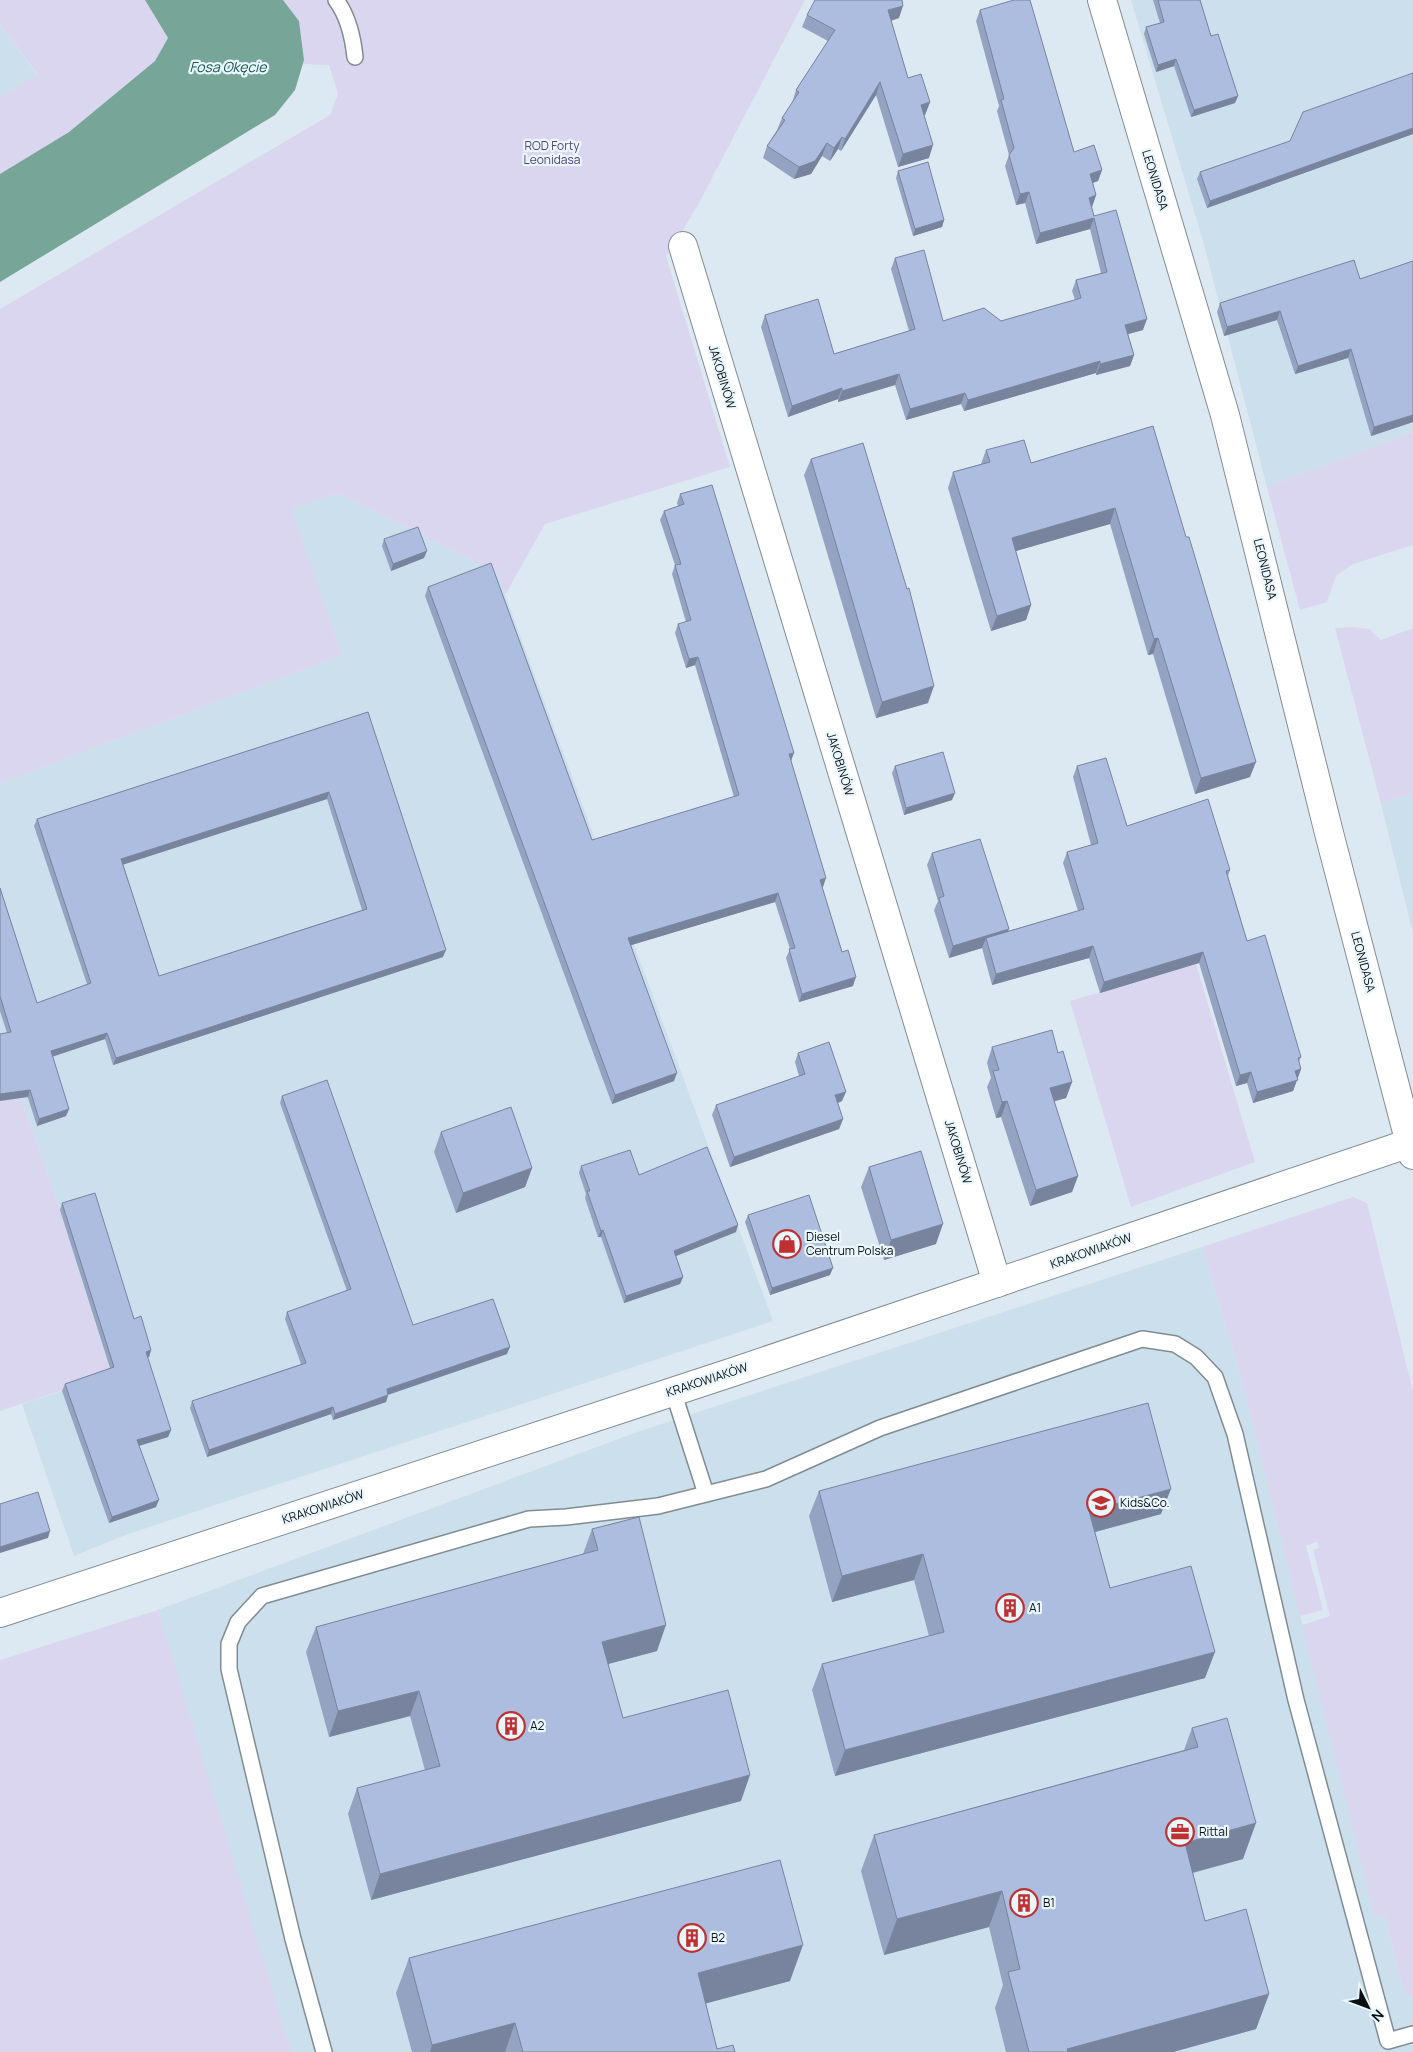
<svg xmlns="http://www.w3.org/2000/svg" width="1413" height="2052" viewBox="0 0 1413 2052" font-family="Manrope,sans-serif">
<rect width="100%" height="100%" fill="#dde9f2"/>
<!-- built -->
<path fill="#cbdfec" d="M 1131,0 L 1413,0 L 1413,432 L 1267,487 L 1203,241 Z
M 0,24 L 38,76 L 0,97 Z
M 337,493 L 497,573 L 773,1321 L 206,1508 L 120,1537 L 74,1556 L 22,1404 L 62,1391 L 60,1210 L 0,1037 L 0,783 L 342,655 L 290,509 Z
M 1413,793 L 1413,933 L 1381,804 Z
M 1202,1247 L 1239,1369 L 1375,1917 L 1385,1915 L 1400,1977 L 1404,1990 L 1413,1997 L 1413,2052 L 284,2052 L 158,1610 L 640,1431 Z"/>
<!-- green -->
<path fill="#dbd6ef" d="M 0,0 L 145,0 L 168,38 L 155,61 L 69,132 L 0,174 L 0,97 L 38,75 L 0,24 Z
M 283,0 L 805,0 L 698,205 L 671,250 L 666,256 L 730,467 L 545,524 L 505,595 L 497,573 L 337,493 L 291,509 L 342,655 L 0,783 L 0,309 L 330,115 L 338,94 L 329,65 L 303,64 L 304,60 L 299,21 Z
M 1413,432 L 1413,545 L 1353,564 L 1336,576 L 1327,602 L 1300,610 L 1267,487 Z
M 1355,627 L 1369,629 L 1381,640 L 1413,628 L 1413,793 L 1381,804 L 1335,628 Z
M 1196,964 L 1255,1162 L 1131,1207 L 1070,1001 Z
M 0,1037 L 60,1210 L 111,1374 L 0,1411 Z
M 1353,1197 L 1367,1203 L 1413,1392 L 1413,1997 L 1404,1990 L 1400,1977 L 1385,1915 L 1375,1918 L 1302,1625 L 1330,1616 L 1313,1550 L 1319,1548 L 1317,1542 L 1306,1546 L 1323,1610 L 1300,1616 L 1239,1369 L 1202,1247 Z
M 158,1610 L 291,2052 L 0,2052 L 0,1660 Z"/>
<!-- water -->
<path fill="#77a699" d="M 145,0 L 283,0 L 299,21 L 304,60 L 295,90 L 275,115 L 0,282 L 0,174 L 69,132 L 155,61 L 168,38 Z"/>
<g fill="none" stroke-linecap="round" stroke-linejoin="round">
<defs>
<path id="lane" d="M 336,0 C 348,16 353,38 355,57
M 673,1391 L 706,1494
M 324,2052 L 293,1939 L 229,1669 L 229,1644 L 238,1622 L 262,1596 L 529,1519 L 566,1517 L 658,1506 L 766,1479 L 880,1428 L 1142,1339 L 1175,1344 L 1196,1357 L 1215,1377 L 1235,1434 L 1296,1700 L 1388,2041 L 1413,2034"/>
<path id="street" d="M 1102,0 L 1225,415 L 1329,833 L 1413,1155
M 683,246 L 997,1283"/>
<path id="secondary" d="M 0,1613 L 733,1372 L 1410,1143"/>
</defs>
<!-- lane casing -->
<use href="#lane" stroke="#808c93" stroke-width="18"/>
<!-- street casing -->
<use href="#street" stroke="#808c93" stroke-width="30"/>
<!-- secondary casing -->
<use href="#secondary" stroke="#808c93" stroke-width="30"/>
<!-- lane -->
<use href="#lane" stroke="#fff" stroke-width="15"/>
<!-- street -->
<use href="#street" stroke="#fff" stroke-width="28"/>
<!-- secondary -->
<use href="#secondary" stroke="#fff" stroke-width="28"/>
</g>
<!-- wall -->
<path fill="#94a3c1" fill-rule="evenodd" d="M 1153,0 L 1200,0 L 1211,36 L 1238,96 L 1235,103 L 1191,117 L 1174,66 L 1156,72 L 1144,34 L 1146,27 L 1160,23 Z
M 980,10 L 1074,152 L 1102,170 L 1098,181 L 1093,183 L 1096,195 L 1092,207 L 1094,216 L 1143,330 L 1128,334 L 1134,355 L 1130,366 L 1096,375 L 1096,373 L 964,411 L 961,404 L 906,420 L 895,385 L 838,402 L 838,399 L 788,417 L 761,327 L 765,315 L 834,354 L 909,331 L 891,269 L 895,258 L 943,321 L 1001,321 L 1075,300 L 1072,291 L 1076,280 L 1101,273 L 1090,229 L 1036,244 L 1025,203 L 1016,205 L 1005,166 L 1009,155 L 997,111 L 999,106 L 976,21 Z
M 807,15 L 899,18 L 891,21 L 908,78 L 930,102 L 925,115 L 924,115 L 929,158 L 898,167 L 876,95 L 841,151 L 838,149 L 830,161 L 822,156 L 811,174 L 794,179 L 763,158 L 767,146 L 777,130 L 782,118 L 792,103 L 796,90 L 828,41 L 802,27 Z
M 1413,73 L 1413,134 L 1207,208 L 1197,179 L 1200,172 L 1290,141 Z
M 898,171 L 944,220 L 942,227 L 913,236 L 896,178 Z
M 1413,261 L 1413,422 L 1371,436 L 1348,358 L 1295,374 L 1277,320 L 1224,336 L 1217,312 L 1220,303 L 1360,279 Z
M 1153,426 L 1250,777 L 1195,794 L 1153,654 L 1148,655 L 1110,524 L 1016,551 L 1031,605 L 1026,620 L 991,631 L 948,488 L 953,472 L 981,464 L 986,450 L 1031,463 Z
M 811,459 L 907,589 L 928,703 L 876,718 L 804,475 Z
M 680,494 L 791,761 L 823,887 L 822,887 L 853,986 L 799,1002 L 786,958 L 790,949 L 775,902 L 631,945 L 674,1081 L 612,1104 L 425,596 L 428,587 L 592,840 L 734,797 L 695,665 L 686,668 L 675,633 L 678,624 L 686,622 L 672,574 L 675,565 L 660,520 L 664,511 L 678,506 L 677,503 Z
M 384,539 L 424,558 L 391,571 L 382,546 Z
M 368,712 L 443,957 L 113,1065 L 105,1039 L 52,1057 L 69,1109 L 66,1116 L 37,1126 L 0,1011 L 0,888 L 37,1003 L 87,984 L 34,826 L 37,819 ZM 327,799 L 362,910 L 159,976 L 123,864 Z
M 895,766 L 952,800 L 904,815 L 892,773 Z
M 1077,766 L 1127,826 L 1230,870 L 1228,876 L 1247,941 L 1301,1057 L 1299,1062 L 1301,1069 L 1293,1091 L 1253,1103 L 1247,1083 L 1236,1086 L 1199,963 L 1100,993 L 1089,958 L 992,985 L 982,948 L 949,958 L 934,910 L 938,901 L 927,865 L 932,853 L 1008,931 L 1078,911 L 1063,863 L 1067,852 L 1091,845 L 1073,777 Z
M 992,1047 L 1058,1053 L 1072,1082 L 1066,1098 L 1054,1101 L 1078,1176 L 1072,1192 L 1030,1206 L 1001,1117 L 996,1118 L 987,1087 L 991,1078 L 987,1063 Z
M 798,1053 L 842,1101 L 838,1103 L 843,1119 L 839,1129 L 730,1167 L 712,1115 L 716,1105 L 799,1076 L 795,1062 Z
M 282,1096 L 413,1325 L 507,1354 L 388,1395 L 386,1402 L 333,1420 L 331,1414 L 207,1457 L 190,1408 L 192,1401 L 301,1364 L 285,1319 L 287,1312 L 347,1291 L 280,1103 Z
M 441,1132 L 532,1168 L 525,1187 L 456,1213 L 434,1152 Z
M 581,1166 L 639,1175 L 736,1232 L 676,1256 L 683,1277 L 680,1284 L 624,1303 L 601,1237 L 598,1237 L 585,1198 L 586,1194 L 579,1173 Z
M 869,1167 L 936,1244 L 884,1260 L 861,1187 Z
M 62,1203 L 134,1319 L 151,1350 L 149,1357 L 147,1358 L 171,1430 L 168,1437 L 139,1446 L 156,1507 L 109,1523 L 62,1391 L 65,1384 L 110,1368 L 60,1210 Z
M 748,1215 L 830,1275 L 770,1295 L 745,1222 Z
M 819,1491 L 1161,1514 L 1095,1532 L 1110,1588 L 1205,1678 L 835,1776 L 812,1690 L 822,1664 L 929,1636 L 914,1580 L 832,1602 L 809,1516 Z
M 592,1529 L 657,1651 L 608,1664 L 623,1718 L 741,1801 L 371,1900 L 348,1814 L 357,1788 L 425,1770 L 410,1716 L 329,1737 L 306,1652 L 316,1627 L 583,1554 Z
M 1192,1728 L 1243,1859 L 1193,1873 L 1205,1921 L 1269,1994 L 1256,2029 L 1173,2052 L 1006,2052 L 995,2008 L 1003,1985 L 989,1927 L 884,1955 L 861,1871 L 874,1835 L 1184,1750 Z
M 409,1958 L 790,1981 L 706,2003 L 717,2049 L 735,2052 L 412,2052 L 396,1993 Z"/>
<!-- shaded-wall -->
<path fill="#78849d" d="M 903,6 L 899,18 L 883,23 L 888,10 Z
M 1176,59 L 1174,66 L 1156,72 L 1158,65 Z
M 880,82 L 876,95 L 841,151 L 845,139 Z
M 1238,96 L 1235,103 L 1191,117 L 1194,110 Z
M 930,102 L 925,115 L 916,118 L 921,105 Z
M 1413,128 L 1413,134 L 1207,208 L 1210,201 Z
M 842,137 L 838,149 L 830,161 L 834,148 Z
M 827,143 L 822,156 L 811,174 L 794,179 L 799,167 Z
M 933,145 L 929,158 L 898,167 L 903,154 Z
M 1102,170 L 1098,181 L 1086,185 L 1090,174 Z
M 1029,192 L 1025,203 L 1016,205 L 1020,194 Z
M 1096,195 L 1092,207 L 1085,209 L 1089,198 Z
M 1094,218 L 1090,229 L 1036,244 L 1040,233 Z
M 944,220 L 942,227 L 913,236 L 915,229 Z
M 1280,311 L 1277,320 L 1224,336 L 1227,327 Z
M 1147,319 L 1143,330 L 1121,336 L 1125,325 Z
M 1351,349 L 1348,358 L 1295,374 L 1298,366 Z
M 1134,355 L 1130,366 L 1096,375 L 1100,364 Z
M 1100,361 L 1096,373 L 964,411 L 968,400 Z
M 899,374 L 895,385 L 838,402 L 842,391 Z
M 842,388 L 838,399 L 788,417 L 792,406 Z
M 965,393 L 961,404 L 906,420 L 910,409 Z
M 1413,415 L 1413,422 L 1371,436 L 1374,427 Z
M 1115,508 L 1110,524 L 1006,554 L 1012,538 Z
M 427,551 L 424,558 L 391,571 L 393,564 Z
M 1031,605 L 1026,620 L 991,631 L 997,616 Z
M 1158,638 L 1153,654 L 1148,655 L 1154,639 Z
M 698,657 L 695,665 L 686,668 L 689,659 Z
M 934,686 L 928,703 L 876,718 L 882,702 Z
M 794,753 L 791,761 L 789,754 Z
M 1256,762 L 1250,777 L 1195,794 L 1201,778 Z
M 329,792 L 327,799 L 119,866 L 121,859 Z
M 955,793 L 952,800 L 904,815 L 906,808 Z
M 826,878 L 823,887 L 817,889 L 820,880 Z
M 778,893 L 775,902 L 625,947 L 628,938 Z
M 1009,929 L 1004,941 L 986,938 L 982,948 L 949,958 L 953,946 Z
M 1093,946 L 1089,958 L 992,985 L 996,974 Z
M 446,950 L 443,957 L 113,1065 L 116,1058 Z
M 1203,952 L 1199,963 L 1100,993 L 1104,982 Z
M 856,977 L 853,986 L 799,1002 L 802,994 Z
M 107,1033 L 105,1039 L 48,1058 L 51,1051 Z
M 1301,1069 L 1293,1091 L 1253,1103 L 1257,1092 L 1295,1071 Z
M 1251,1072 L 1247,1083 L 1236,1086 L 1240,1075 Z
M 677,1073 L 674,1081 L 612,1104 L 615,1095 Z
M 1072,1082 L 1066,1098 L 1045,1104 L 1050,1088 Z
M 30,1090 L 28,1097 L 0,1101 L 0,1094 Z
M 846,1092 L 842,1101 L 832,1105 L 835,1095 Z
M 1007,1101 L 1001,1117 L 996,1118 L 1002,1102 Z
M 69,1109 L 66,1116 L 37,1126 L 39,1119 Z
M 843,1119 L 839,1129 L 730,1167 L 734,1157 Z
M 532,1168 L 525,1187 L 456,1213 L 463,1193 Z
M 1078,1176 L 1072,1192 L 1030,1206 L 1036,1190 Z
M 943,1224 L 936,1244 L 884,1260 L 891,1240 Z
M 738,1225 L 736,1232 L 671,1258 L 674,1251 Z
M 603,1230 L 601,1237 L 598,1237 L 601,1231 Z
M 833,1268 L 830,1275 L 770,1295 L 772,1288 Z
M 683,1277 L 680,1284 L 624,1303 L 626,1296 Z
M 510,1347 L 507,1354 L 384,1396 L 387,1389 Z
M 151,1350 L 149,1357 L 143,1359 L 146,1352 Z
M 388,1395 L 386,1402 L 333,1420 L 335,1414 Z
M 333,1407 L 331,1414 L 207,1457 L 209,1450 Z
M 171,1430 L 168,1437 L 135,1447 L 137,1440 Z
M 1171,1489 L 1161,1514 L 1080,1536 L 1089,1511 Z
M 159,1500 L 156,1507 L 109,1523 L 112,1517 Z
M 50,1531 L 48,1538 L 0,1553 L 0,1547 Z
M 923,1554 L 914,1580 L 832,1602 L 842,1576 Z
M 666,1625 L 657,1651 L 593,1668 L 602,1642 Z
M 1215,1652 L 1205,1678 L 835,1776 L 845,1750 Z
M 419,1691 L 410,1716 L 329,1737 L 338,1711 Z
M 750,1775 L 741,1801 L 371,1900 L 380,1874 Z
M 1256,1823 L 1243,1859 L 1172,1878 L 1185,1843 Z
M 1002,1891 L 989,1927 L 884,1955 L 897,1919 Z
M 803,1945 L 790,1981 L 685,2009 L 698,1973 Z
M 1269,1994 L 1256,2029 L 1173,2052 L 1066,2052 L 1067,2049 Z
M 515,2023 L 505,2052 L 430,2052 L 432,2045 Z"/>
<!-- building -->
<path fill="#acbde0" stroke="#78849d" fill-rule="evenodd" d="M 815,0 L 902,0 L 903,6 L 888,10 L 908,78 L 921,74 L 930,102 L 921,105 L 933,145 L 903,154 L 880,82 L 845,139 L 842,137 L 834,148 L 827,143 L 815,161 L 799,167 L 767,146 L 785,120 L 782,118 L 799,92 L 796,90 L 835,30 L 807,15 Z
M 1014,0 L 1030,0 L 1074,152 L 1094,145 L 1102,170 L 1090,174 L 1096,195 L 1089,198 L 1094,216 L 1116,210 L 1147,319 L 1125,325 L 1134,355 L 1100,364 L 1100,361 L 968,400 L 965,393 L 910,409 L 899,374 L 842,391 L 842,388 L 792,406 L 765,315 L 818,299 L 834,354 L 915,329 L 895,258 L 924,250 L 943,321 L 984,308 L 1001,321 L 1081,298 L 1076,280 L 1107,272 L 1094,218 L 1040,233 L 1029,192 L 1020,194 L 1009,155 L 1014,148 L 1001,100 L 1004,99 L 980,10 Z
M 1158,0 L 1200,0 L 1211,36 L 1218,34 L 1238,96 L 1194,110 L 1176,59 L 1158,65 L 1146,27 L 1164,22 Z
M 1413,73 L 1413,128 L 1210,201 L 1200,172 L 1290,141 L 1303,112 Z
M 928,162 L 944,220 L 915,229 L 898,171 Z
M 1354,260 L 1360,279 L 1413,261 L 1413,415 L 1374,427 L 1351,349 L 1298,366 L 1280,311 L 1227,327 L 1220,303 Z
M 1153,426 L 1186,537 L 1189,537 L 1256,762 L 1201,778 L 1158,638 L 1154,639 L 1115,508 L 1012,538 L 1031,605 L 997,616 L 953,472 L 990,462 L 986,450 L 1024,440 L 1031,463 Z
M 863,443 L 907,589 L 909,588 L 934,686 L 882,702 L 811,459 Z
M 712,485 L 794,753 L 789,754 L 826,878 L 820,880 L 842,952 L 848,950 L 856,977 L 802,994 L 789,949 L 795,948 L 778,893 L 628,938 L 677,1073 L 615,1095 L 428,587 L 491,563 L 592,840 L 739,795 L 698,657 L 689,659 L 678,624 L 691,620 L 675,565 L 681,564 L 664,511 L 684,504 L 680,494 Z
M 418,527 L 427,551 L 393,564 L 384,539 Z
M 368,712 L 446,950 L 116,1058 L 107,1033 L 51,1051 L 69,1109 L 39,1119 L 30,1090 L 0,1094 L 0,1034 L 11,1032 L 0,996 L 0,888 L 37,1003 L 91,983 L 37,819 ZM 329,792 L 367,909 L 159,976 L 121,859 Z
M 943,752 L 955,793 L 906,808 L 895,766 Z
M 1106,758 L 1127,826 L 1208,799 L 1230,870 L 1226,871 L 1247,941 L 1265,935 L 1301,1057 L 1298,1058 L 1301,1069 L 1295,1071 L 1298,1080 L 1257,1092 L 1251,1072 L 1240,1075 L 1203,952 L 1104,982 L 1093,946 L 996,974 L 986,938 L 1084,909 L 1067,852 L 1098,843 L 1077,766 Z
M 980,839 L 1009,929 L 953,946 L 939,898 L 944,896 L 932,853 Z
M 1052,1030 L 1058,1053 L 1063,1051 L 1072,1082 L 1050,1088 L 1078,1176 L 1036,1190 L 1007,1101 L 1002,1102 L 993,1071 L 999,1070 L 992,1047 Z
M 829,1042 L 846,1092 L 835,1095 L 843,1119 L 734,1157 L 716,1105 L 805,1074 L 798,1053 Z
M 327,1080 L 413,1325 L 493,1299 L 510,1347 L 387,1389 L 388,1395 L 335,1414 L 333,1407 L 209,1450 L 192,1401 L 306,1363 L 287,1312 L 351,1289 L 282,1096 Z
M 511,1107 L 532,1168 L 463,1193 L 441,1132 Z
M 707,1147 L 738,1225 L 674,1251 L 683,1277 L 626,1296 L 603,1230 L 601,1231 L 587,1191 L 590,1191 L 581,1166 L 630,1150 L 639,1175 Z
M 921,1151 L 943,1224 L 891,1240 L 869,1167 Z
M 95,1193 L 134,1319 L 141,1316 L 151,1350 L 146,1352 L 171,1430 L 137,1440 L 159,1500 L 112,1517 L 65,1384 L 114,1367 L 62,1203 Z
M 809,1195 L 833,1268 L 772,1288 L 748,1215 Z
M 1148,1403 L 1171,1489 L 1089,1511 L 1110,1588 L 1191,1566 L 1215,1652 L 845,1750 L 822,1664 L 944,1632 L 923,1554 L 842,1576 L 819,1491 Z
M 38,1492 L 50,1531 L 0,1547 L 0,1504 Z
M 639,1517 L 666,1625 L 602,1642 L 623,1718 L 728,1690 L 750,1775 L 380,1874 L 357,1788 L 440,1766 L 419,1691 L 338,1711 L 316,1627 L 598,1550 L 592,1529 Z
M 1227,1718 L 1256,1823 L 1185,1843 L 1205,1921 L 1246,1909 L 1269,1994 L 1067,2049 L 1068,2052 L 1029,2052 L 1008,1972 L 1020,1969 L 1002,1891 L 897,1919 L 874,1835 L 1198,1747 L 1192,1728 Z
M 780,1860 L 803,1945 L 698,1973 L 717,2049 L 733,2045 L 735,2052 L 523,2052 L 515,2023 L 432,2045 L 409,1958 Z"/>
<!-- icons -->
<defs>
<symbol id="shop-ring" viewBox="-11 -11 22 22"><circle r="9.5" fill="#eaf7ff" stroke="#bf3030" stroke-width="1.5"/><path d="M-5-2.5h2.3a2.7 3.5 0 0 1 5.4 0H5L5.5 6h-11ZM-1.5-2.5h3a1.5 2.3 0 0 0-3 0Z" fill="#bf3030"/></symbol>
<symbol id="school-ring" viewBox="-11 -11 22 22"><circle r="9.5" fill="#eaf7ff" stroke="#bf3030" stroke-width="1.5"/><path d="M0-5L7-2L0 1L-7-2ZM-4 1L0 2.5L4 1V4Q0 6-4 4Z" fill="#bf3030"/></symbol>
<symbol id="building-ring" viewBox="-11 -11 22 22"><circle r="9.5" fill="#eaf7ff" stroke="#bf3030" stroke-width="1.5"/><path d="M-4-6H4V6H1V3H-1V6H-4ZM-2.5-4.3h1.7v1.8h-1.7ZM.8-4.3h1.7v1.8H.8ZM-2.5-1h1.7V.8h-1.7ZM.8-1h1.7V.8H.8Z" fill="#bf3030"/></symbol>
<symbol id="office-ring" viewBox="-11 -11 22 22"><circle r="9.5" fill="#eaf7ff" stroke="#bf3030" stroke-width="1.5"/><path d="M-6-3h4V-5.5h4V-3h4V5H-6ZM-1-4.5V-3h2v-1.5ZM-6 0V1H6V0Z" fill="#bf3030"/></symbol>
</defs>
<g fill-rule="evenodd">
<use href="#shop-ring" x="771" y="1228" width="32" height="32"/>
<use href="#school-ring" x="1085" y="1487" width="32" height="32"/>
<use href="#building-ring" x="994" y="1592" width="32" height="32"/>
<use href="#building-ring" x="495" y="1710" width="32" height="32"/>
<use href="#office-ring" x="1164" y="1816" width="32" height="32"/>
<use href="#building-ring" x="1008" y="1887" width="32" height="32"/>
<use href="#building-ring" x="676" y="1922" width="32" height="32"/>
</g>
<g text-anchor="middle" stroke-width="4.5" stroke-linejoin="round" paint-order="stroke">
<!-- park labels -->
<g font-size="12" fill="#524376" stroke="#eaf7ff">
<text x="552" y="150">ROD Forty<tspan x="552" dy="14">Leonidasa</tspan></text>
</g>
<!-- street labels -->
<g font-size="12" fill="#0a0f11" stroke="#eaf7ff">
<text transform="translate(1155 180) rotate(73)" y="4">LEONIDASA</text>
<text transform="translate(722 377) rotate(73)" y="4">JAKOBINÓW</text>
<text transform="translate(1265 569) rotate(76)" y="4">LEONIDASA</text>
<text transform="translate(840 764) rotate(73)" y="4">JAKOBINÓW</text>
<text transform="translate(1363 962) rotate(75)" y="4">LEONIDASA</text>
<text transform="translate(958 1152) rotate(73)" y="4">JAKOBINÓW</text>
<text transform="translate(1091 1251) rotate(-19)" y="4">KRAKOWIAKÓW</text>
<text transform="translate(707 1380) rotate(-18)" y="4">KRAKOWIAKÓW</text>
<text transform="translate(323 1507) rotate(-18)" y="4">KRAKOWIAKÓW</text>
</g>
<!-- poi labels -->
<g font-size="12" fill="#0a0f11" stroke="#eaf7ff" text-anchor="start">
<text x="806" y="1241">Diesel<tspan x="806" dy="14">Centrum Polska</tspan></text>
<text x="1120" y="1507">Kids&amp;Co.</text>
<text x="1029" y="1612">A1</text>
<text x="530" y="1730">A2</text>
<text x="1199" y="1836">Rittal</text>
<text x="1043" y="1907">B1</text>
<text x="711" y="1942">B2</text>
</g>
<!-- water labels -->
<g font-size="14" font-style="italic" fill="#18574a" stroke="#eaf7ff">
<text x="228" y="72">Fosa Okęcie</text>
</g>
</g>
<!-- north arrow -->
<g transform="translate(1368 2007) rotate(132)" stroke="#eaf7ff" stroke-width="4" paint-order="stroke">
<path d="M0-4L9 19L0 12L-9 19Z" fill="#0a0f11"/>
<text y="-8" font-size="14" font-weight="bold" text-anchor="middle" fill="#0a0f11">N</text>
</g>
</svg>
